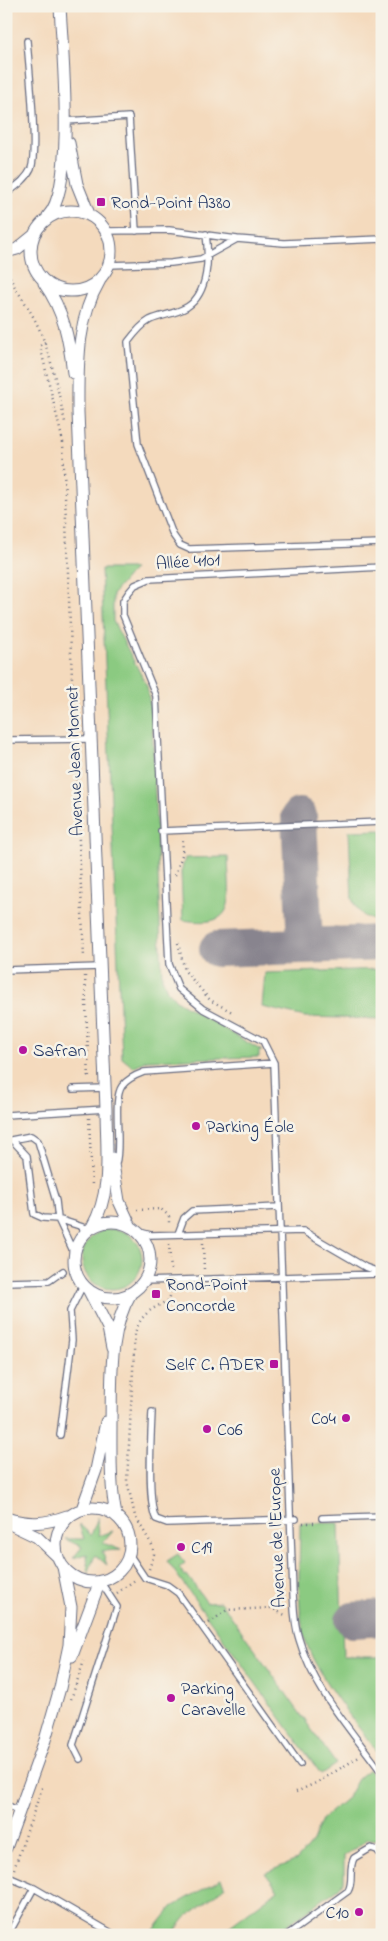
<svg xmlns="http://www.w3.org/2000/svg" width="388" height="1941" viewBox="0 0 388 1941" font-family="'Indie Flower',sans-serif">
<rect width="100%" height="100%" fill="#f7f3e8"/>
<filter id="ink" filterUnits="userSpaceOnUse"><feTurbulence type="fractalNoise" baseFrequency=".02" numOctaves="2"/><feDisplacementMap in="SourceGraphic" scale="10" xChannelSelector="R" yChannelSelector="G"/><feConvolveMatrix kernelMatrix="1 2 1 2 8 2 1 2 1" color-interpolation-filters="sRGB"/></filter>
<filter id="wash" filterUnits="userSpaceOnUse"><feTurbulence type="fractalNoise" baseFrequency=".0096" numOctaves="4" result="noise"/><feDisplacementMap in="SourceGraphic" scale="20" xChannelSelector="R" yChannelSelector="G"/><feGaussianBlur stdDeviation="1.12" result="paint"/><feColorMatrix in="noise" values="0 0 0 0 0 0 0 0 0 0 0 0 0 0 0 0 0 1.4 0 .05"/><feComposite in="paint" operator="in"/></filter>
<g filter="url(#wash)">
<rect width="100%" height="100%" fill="#f4dabd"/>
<!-- green -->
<path fill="#8bca81" stroke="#537c70" d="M 101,569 L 134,569 L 113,594 L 113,621 L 147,686 L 152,718 L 162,978 L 167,990 L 177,1001 L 262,1051 L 259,1051 L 259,1057 L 147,1060 L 133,1067 L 122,1058 Z
M 382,830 L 382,921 C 366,921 358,913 352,899 L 349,831 Z
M 228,857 C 229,900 239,929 183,920 L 181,872 L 185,858 Z
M 382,969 L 382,1019 L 305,1017 L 262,1007 L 265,973 Z
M82 1259a30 30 0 1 1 60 0a30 30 0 1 1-60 0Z
M 98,1517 L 99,1536 L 113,1531 L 103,1543 L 121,1550 L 102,1551 L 107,1565 L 95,1555 L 88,1574 L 87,1554 L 73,1558 L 82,1547 L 65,1539 L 84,1539 L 79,1524 L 91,1535 Z
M 300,1523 L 339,1523 L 343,1657 L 382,1657 L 382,1758 C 357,1724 314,1675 304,1635 C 296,1599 300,1560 300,1523 Z
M 178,1554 L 185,1563 L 179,1568 L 185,1576 L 187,1575 L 207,1603 L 220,1602 L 226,1609 L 336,1764 L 321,1774 L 167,1561 Z
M 369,1769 L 382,1786 L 382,1844 L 379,1840 L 368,1839 L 344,1856 L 344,1881 L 339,1888 L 273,1935 L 218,1935 L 278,1890 L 265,1873 L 297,1860 L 313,1841 L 322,1819 L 348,1797 L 359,1777 Z
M 221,1879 L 225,1887 L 185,1918 L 172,1935 L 150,1935 L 172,1907 Z"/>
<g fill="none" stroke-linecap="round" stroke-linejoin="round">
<!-- taxiway -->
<path stroke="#88848e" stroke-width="36" d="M 299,816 L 305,945
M 217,949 L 382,943
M 353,1620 L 382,1618"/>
</g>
</g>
<g filter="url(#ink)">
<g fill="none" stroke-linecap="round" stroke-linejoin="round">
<defs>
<path id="service" d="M 66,121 L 129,117 L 136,231
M 6,194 C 15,187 26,180 31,169 C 38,150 29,66 27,41
M 107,231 L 169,230 L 237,239 L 201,259 L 171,263 L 109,265
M 206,234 C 209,257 209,293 187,307 C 175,314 162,315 150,320 C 141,325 134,334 128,342 L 138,444 L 173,535 L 180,545 L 189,549 L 382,543
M 237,239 L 284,243 L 382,239
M 382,567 L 149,579 L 135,585 L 129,592 L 123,601 L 123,615 L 156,696 L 169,964 L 179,989 L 203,1009 L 263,1041 L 274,1063 L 293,1593 C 294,1609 294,1624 299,1639 C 313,1689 352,1731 382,1773
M 6,740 L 91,739
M 161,831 L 382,822
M 6,970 L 100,967
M 73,1089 L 105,1088
M 6,1115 L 106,1109
M 6,1141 L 31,1136 L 38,1141 L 56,1201 L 58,1219 L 43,1218 L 34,1214 L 27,1156 L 13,1141
M 116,1163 C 122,1144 112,1100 122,1086 C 127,1079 136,1075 144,1072 L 274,1063
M 136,1231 L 151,1235 L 303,1231 L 365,1267 L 382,1273
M 178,1234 L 184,1218 L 192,1211 L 278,1207
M 74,1253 L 58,1219 L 89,1229
M 144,1281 L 379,1274
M 6,1282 L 49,1281 L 63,1271
M 152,1412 C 151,1434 147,1503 156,1519 L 167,1523 L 296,1519
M 60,1435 L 72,1340 L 70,1311 L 83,1285
M 322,1518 L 382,1516
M 129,1554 L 145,1578 L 167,1585 L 178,1593 L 300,1764
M 80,1759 L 73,1745 L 117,1607 L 100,1581
M 6,1805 L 20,1811
M 6,1876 L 34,1888
M 8,1935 L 34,1888 L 115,1935
M 287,1935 L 348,1891 C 354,1881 348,1869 354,1858 L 371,1848 L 377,1850 L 382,1856"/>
<path id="minor" d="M 69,143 L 77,184 L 89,214
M31 251a40 40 0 1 1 80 0a40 40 0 1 1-80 0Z
M 48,216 C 76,186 62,49 60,6
M 6,252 L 17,249 L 33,236
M 44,283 C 64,311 69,339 73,373
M 112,1158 L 119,1201 L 131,1227
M74 1260a38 38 0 1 1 76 0a38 38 0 1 1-76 0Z
M 92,1227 C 113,1192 106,1148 106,1109 L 78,412 C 78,366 76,321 100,280
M 89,1291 L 108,1328 L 112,1348
M56 1545a37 37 0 1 1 74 0a37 37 0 1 1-74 0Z
M 82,1509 L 96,1470 L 106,1422
M 116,1515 C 110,1485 111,1455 111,1424 C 112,1380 108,1332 131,1293
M 6,1518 C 29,1525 45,1524 67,1516
M 12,1525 L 37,1537 L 58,1557
M 72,1656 L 100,1581
M 6,1848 L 45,1740 L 60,1688 L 69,1645 L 71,1607 L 63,1567"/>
</defs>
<!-- service casing -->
<use href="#service" stroke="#676b7f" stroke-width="8"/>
<!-- minor casing -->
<use href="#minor" stroke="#676b7f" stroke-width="13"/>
<!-- path -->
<path stroke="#676b7f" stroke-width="2.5" stroke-dasharray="1 4" stroke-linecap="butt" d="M 8,262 C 7,282 21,294 30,311 C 50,345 56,384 65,422
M 45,342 L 40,346 L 63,442 L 74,731
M 75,749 L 84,958
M 175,875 L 182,855 L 183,839
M 178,943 L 185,971 L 210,1000 L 232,1012
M 85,976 L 89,1080
M 89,1118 L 92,1185
M 137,1210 L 161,1209 L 169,1216 L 169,1226
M 203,1243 L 204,1270
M 169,1244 L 171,1271
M 303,1523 L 315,1523
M 149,1569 L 154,1554 L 152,1545 L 135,1516 L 127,1481 L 135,1333 C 141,1313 152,1309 169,1300 L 172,1289
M 117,1593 L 135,1580
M 209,1623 L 227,1610 L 271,1608 L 285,1615
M 71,1699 L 84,1661
M 296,1792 L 318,1782 L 359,1757
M 14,1869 L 43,1785"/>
<!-- service -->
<use href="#service" stroke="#fff" stroke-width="5.5"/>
<!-- minor -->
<use href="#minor" stroke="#fff" stroke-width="11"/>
</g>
</g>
<!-- markers -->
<g fill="#b5179e" stroke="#f7f3e8" stroke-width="2">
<rect x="96" y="197" width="10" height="10" rx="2.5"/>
<circle cx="23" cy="1050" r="5"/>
<circle cx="196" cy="1126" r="5"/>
<rect x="151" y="1289" width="10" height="10" rx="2.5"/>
<rect x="269" y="1359" width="10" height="10" rx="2.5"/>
<circle cx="346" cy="1418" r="5"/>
<circle cx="207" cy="1429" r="5"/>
<circle cx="181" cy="1547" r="5"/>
<circle cx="171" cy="1698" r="5"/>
<circle cx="359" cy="1912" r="5"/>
</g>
<g text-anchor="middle" stroke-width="5" stroke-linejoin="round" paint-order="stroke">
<!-- poi labels -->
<g font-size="18" fill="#1b2f5e" stroke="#f7f3e8" text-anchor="start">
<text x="111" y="208">Rond-Point A380</text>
<text x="33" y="1056">Safran</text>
<text x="206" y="1132">Parking Éole</text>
<text x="166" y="1290">Rond-Point<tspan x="166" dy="21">Concorde</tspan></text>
<text x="264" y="1370" text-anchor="end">Self C. ADER</text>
<text x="336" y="1424" text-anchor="end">C04</text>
<text x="217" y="1435">C06</text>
<text x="191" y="1553">C19</text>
<text x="181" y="1694">Parking<tspan x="181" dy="21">Caravelle</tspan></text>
<text x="349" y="1918" text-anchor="end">C10</text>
</g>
<!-- street labels -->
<g font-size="18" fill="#1b2f5e" stroke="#f7f3e8">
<text transform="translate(188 561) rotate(-4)" y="6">Allée 4101</text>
<text transform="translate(74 761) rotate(-92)" y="6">Avenue Jean Monnet</text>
<text transform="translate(276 1538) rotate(-92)" y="6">Avenue de l'Europe</text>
</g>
</g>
<!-- margin -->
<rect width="388" height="1941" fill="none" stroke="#f7f3e8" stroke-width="25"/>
</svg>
